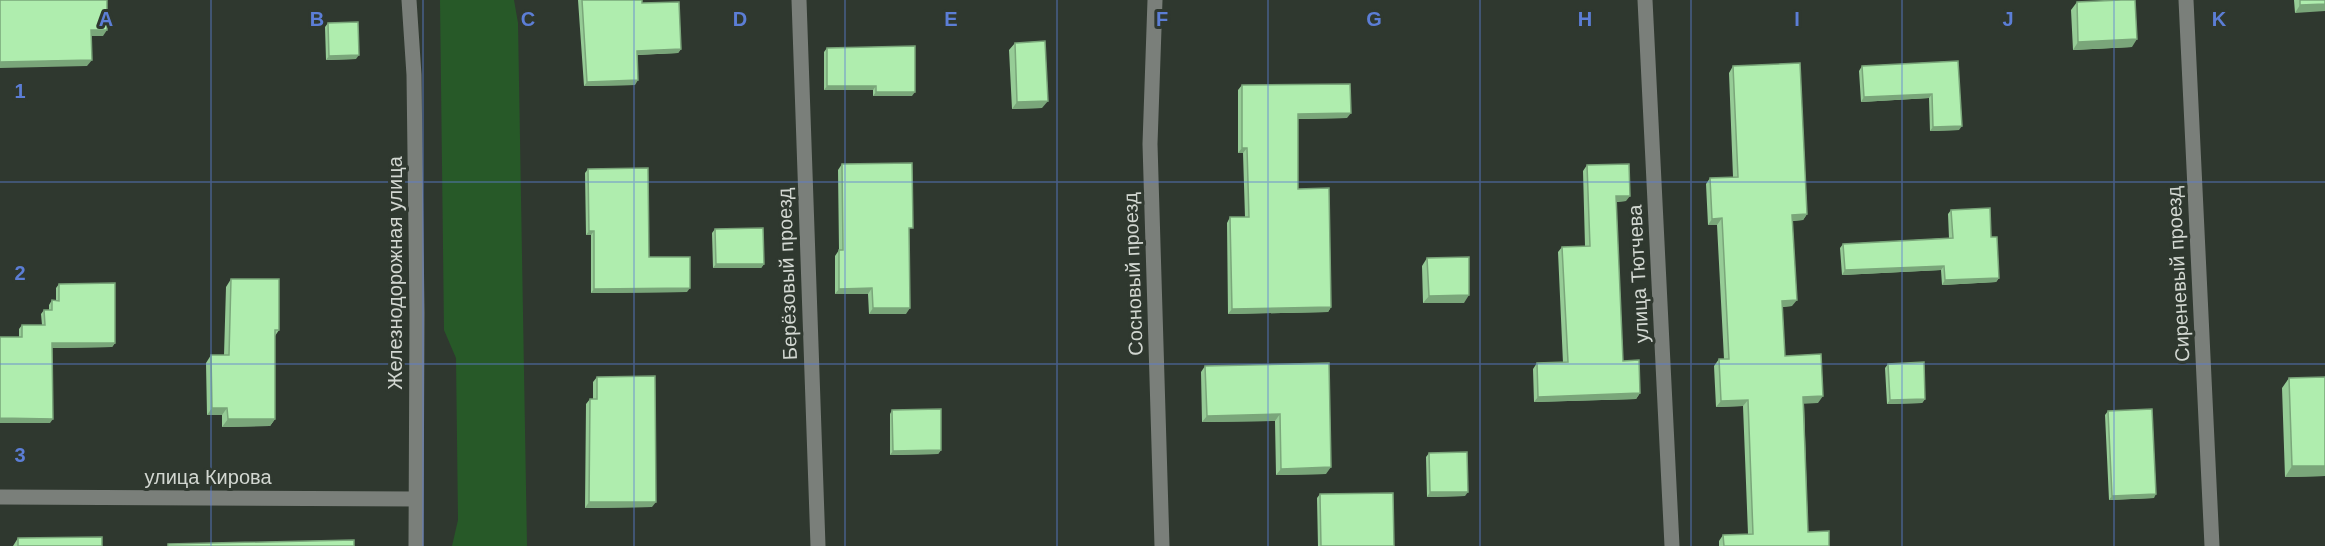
<svg xmlns="http://www.w3.org/2000/svg" width="2325" height="546" viewBox="0 0 2325 546" font-family="Arial,sans-serif">
<rect width="100%" height="100%" fill="#2f382f"/>
<!-- green -->
<path fill="#275928" d="M 440,0 L 514,0 L 518,23 L 527,546 L 452,546 L 458,520 L 456,358 L 444,330 Z"/>
<g fill="none" stroke-linecap="round" stroke-linejoin="round">
<!-- minor -->
<path stroke="#7a7f7a" stroke-width="15" d="M 409,0 L 414,75 L 417,312 L 416,546
M 799,0 L 818,546
M 1155,0 L 1150,144 L 1162,546
M 1645,0 L 1672,546
M 2186,0 L 2212,546
M 0,497 L 416,499"/>
</g>
<!-- wall -->
<path fill="#96cc96" d="M 578,0 L 642,0 L 642,3 L 681,49 L 678,53 L 637,55 L 635,85 L 584,86 Z
M 2294,0 L 2325,0 L 2295,13 Z
M 2077,2 L 2132,47 L 2073,50 L 2071,10 Z
M 328,23 L 356,59 L 326,60 L 325,27 Z
M 1015,43 L 1042,108 L 1012,109 L 1009,50 Z
M 827,48 L 912,96 L 873,96 L 873,90 L 824,90 L 824,52 Z
M 1958,61 L 1959,130 L 1930,131 L 1929,98 L 1861,102 L 1859,71 L 1862,66 Z
M 1733,66 L 1807,214 L 1803,220 L 1792,221 L 1792,306 L 1782,307 L 1785,356 L 1818,403 L 1804,403 L 1808,532 L 1829,546 L 1719,546 L 1719,541 L 1723,535 L 1748,534 L 1743,406 L 1716,407 L 1714,366 L 1719,359 L 1724,359 L 1717,225 L 1708,225 L 1706,184 L 1710,178 L 1733,177 L 1729,73 Z
M 1242,85 L 1347,118 L 1298,119 L 1298,189 L 1331,307 L 1328,312 L 1228,314 L 1227,223 L 1230,217 L 1245,217 L 1243,153 L 1238,153 L 1238,90 Z
M 842,164 L 909,233 L 906,314 L 869,314 L 868,294 L 835,294 L 835,256 L 839,250 L 838,170 Z
M 1587,165 L 1626,201 L 1616,202 L 1623,361 L 1640,393 L 1636,399 L 1534,402 L 1533,369 L 1537,363 L 1563,363 L 1558,252 L 1562,247 L 1585,246 L 1583,171 Z
M 588,169 L 649,257 L 687,292 L 591,293 L 591,235 L 586,235 L 585,173 Z
M 1951,210 L 1991,237 L 1999,278 L 1996,282 L 1942,285 L 1941,270 L 1842,275 L 1840,248 L 1843,244 L 1949,238 L 1948,214 Z
M 715,229 L 764,264 L 761,268 L 713,268 L 712,233 Z
M 1427,258 L 1464,303 L 1423,303 L 1422,266 Z
M 231,279 L 279,330 L 275,336 L 275,419 L 270,426 L 222,427 L 222,415 L 207,415 L 206,363 L 211,355 L 224,355 L 226,287 Z
M 59,284 L 115,343 L 112,347 L 52,348 L 50,423 L 19,337 L 19,329 L 22,325 L 42,325 L 41,314 L 44,310 L 49,310 L 49,305 L 52,300 L 56,300 L 56,288 Z
M 1329,363 L 1326,474 L 1276,475 L 1275,421 L 1202,422 L 1201,372 L 1205,366 Z
M 1888,364 L 1925,399 L 1922,403 L 1887,404 L 1885,368 Z
M 597,377 L 652,507 L 585,508 L 586,404 L 590,399 L 593,399 L 593,382 Z
M 2325,377 L 2325,476 L 2285,477 L 2282,388 L 2289,378 Z
M 892,410 L 941,450 L 938,454 L 890,455 L 890,414 Z
M 2108,411 L 2154,498 L 2109,500 L 2105,415 Z
M 1429,453 L 1465,496 L 1427,497 L 1426,457 Z
M 1320,494 L 1394,546 L 1318,546 L 1317,498 Z
M 18,538 L 102,546 L 13,546 Z"/>
<!-- shaded-wall -->
<path fill="#7aa67a" d="M 2325,4 L 2325,11 L 2295,13 L 2300,5 Z
M 91,30 L 107,30 L 103,36 L 87,36 Z
M 2137,39 L 2132,47 L 2073,50 L 2078,42 Z
M 681,49 L 678,53 L 634,55 L 637,51 Z
M 359,55 L 356,59 L 326,60 L 329,56 Z
M 92,60 L 87,66 L 0,68 L 0,62 Z
M 638,80 L 635,85 L 584,86 L 587,82 Z
M 827,86 L 876,86 L 873,90 L 824,90 Z
M 876,92 L 915,92 L 912,96 L 873,96 Z
M 1932,94 L 1929,98 L 1861,102 L 1864,97 Z
M 1048,101 L 1042,108 L 1012,109 L 1017,102 Z
M 1351,113 L 1347,118 L 1294,119 L 1298,114 Z
M 1962,126 L 1959,130 L 1930,131 L 1933,127 Z
M 1242,148 L 1247,148 L 1243,153 L 1238,153 Z
M 1616,196 L 1630,196 L 1626,201 L 1612,202 Z
M 1807,214 L 1803,220 L 1788,221 L 1792,215 Z
M 1722,218 L 1717,225 L 1708,225 L 1712,219 Z
M 589,231 L 594,231 L 591,235 L 586,235 Z
M 716,264 L 764,264 L 761,268 L 713,268 Z
M 1944,266 L 1941,270 L 1842,275 L 1845,270 Z
M 1999,278 L 1996,282 L 1942,285 L 1945,280 Z
M 690,288 L 687,292 L 591,293 L 594,289 Z
M 872,288 L 868,294 L 835,294 L 839,289 Z
M 1469,295 L 1464,303 L 1423,303 L 1429,296 Z
M 1797,300 L 1792,306 L 1777,307 L 1782,301 Z
M 1331,307 L 1328,312 L 1228,314 L 1232,309 Z
M 873,308 L 910,308 L 906,314 L 869,314 Z
M 52,343 L 115,343 L 112,347 L 49,348 Z
M 1640,393 L 1636,399 L 1534,402 L 1538,397 Z
M 1823,396 L 1818,403 L 1799,404 L 1803,397 Z
M 1925,399 L 1922,403 L 1887,404 L 1890,400 Z
M 1748,400 L 1743,406 L 1716,407 L 1721,401 Z
M 212,408 L 227,408 L 222,415 L 207,415 Z
M 1280,414 L 1275,421 L 1202,422 L 1207,416 Z
M 0,418 L 53,419 L 50,423 L 0,423 Z
M 228,419 L 275,419 L 270,426 L 222,427 Z
M 941,450 L 938,454 L 890,455 L 893,451 Z
M 2292,466 L 2325,466 L 2325,476 L 2285,477 Z
M 1331,467 L 1326,474 L 1276,475 L 1281,469 Z
M 1430,492 L 1468,492 L 1465,496 L 1427,497 Z
M 2156,494 L 2154,498 L 2109,500 L 2112,496 Z
M 589,502 L 656,502 L 652,507 L 585,508 Z"/>
<!-- building -->
<path fill="#afedae" stroke="#7aa67a" stroke-width="1.5" d="M 0,0 L 107,0 L 107,30 L 91,30 L 92,60 L 0,62 Z
M 582,0 L 642,0 L 642,3 L 679,2 L 681,49 L 637,51 L 638,80 L 587,82 Z
M 2121,0 L 2135,0 L 2137,39 L 2078,42 L 2077,2 Z
M 2300,0 L 2325,0 L 2325,4 L 2300,5 Z
M 358,22 L 359,55 L 329,56 L 328,23 Z
M 1045,41 L 1048,101 L 1017,102 L 1015,43 Z
M 915,46 L 915,92 L 876,92 L 876,86 L 827,86 L 827,48 Z
M 1958,61 L 1962,126 L 1933,127 L 1932,94 L 1864,97 L 1862,66 Z
M 1800,63 L 1807,214 L 1792,215 L 1797,300 L 1782,301 L 1785,356 L 1821,354 L 1823,396 L 1803,397 L 1808,532 L 1829,531 L 1829,546 L 1724,546 L 1723,535 L 1753,534 L 1748,400 L 1721,401 L 1719,359 L 1729,359 L 1722,218 L 1712,219 L 1710,178 L 1738,177 L 1733,66 Z
M 1350,84 L 1351,113 L 1298,114 L 1298,189 L 1329,188 L 1331,307 L 1232,309 L 1230,217 L 1249,217 L 1247,148 L 1242,148 L 1242,85 Z
M 912,163 L 913,228 L 909,228 L 910,308 L 873,308 L 872,288 L 839,289 L 839,250 L 843,250 L 842,164 Z
M 1629,164 L 1630,196 L 1616,196 L 1623,361 L 1639,360 L 1640,393 L 1538,397 L 1537,363 L 1568,362 L 1562,247 L 1590,246 L 1587,165 Z
M 648,168 L 649,257 L 690,257 L 690,288 L 594,289 L 594,231 L 589,231 L 588,169 Z
M 1990,208 L 1991,237 L 1997,237 L 1999,278 L 1945,280 L 1944,266 L 1845,270 L 1843,244 L 1953,238 L 1951,210 Z
M 763,228 L 764,264 L 716,264 L 715,229 Z
M 1469,257 L 1469,295 L 1429,296 L 1427,258 Z
M 231,279 L 279,279 L 279,330 L 275,330 L 275,419 L 228,419 L 227,408 L 212,408 L 211,355 L 229,355 Z
M 115,283 L 115,343 L 52,343 L 53,419 L 0,418 L 0,337 L 22,337 L 22,325 L 45,325 L 44,310 L 52,310 L 52,300 L 59,301 L 59,284 Z
M 1924,362 L 1925,399 L 1890,400 L 1888,364 Z
M 1329,363 L 1331,467 L 1281,469 L 1280,414 L 1207,416 L 1205,366 Z
M 655,376 L 656,502 L 589,502 L 590,399 L 597,399 L 597,377 Z
M 2325,377 L 2325,466 L 2292,466 L 2289,378 Z
M 941,409 L 941,450 L 893,451 L 892,410 Z
M 2152,409 L 2156,494 L 2112,496 L 2108,411 Z
M 1467,452 L 1468,492 L 1430,492 L 1429,453 Z
M 1393,493 L 1394,546 L 1321,546 L 1320,494 Z
M 102,537 L 102,546 L 18,546 L 18,538 Z
M 354,540 L 354,546 L 168,546 L 168,544 Z"/>
<!-- grid -->
<path fill="none" stroke="#5c7ed6" stroke-width="1.5" stroke-opacity="0.55" d="M 211,0 L 211,546M 423,0 L 423,546M 634,0 L 634,546M 845,0 L 845,546M 1057,0 L 1057,546M 1268,0 L 1268,546M 1480,0 L 1480,546M 1691,0 L 1691,546M 1902,0 L 1902,546M 2114,0 L 2114,546M 0,182 L 2325,182M 0,364 L 2325,364"/>
<g text-anchor="middle" stroke-width="6" stroke-linejoin="round" paint-order="stroke">
<!-- street labels -->
<g font-size="20" fill="#d2d7d1" stroke="#2f382f">
<text transform="translate(395 273) rotate(-90)" y="7">Железнодорожная улица</text>
<text transform="translate(787 274) rotate(-92)" y="7">Берёзовый проезд</text>
<text transform="translate(1133 274) rotate(-92)" y="7">Сосновый проезд</text>
<text transform="translate(1638 274) rotate(-93)" y="7">улица Тютчева</text>
<text transform="translate(2178 274) rotate(-93)" y="7">Сиреневый проезд</text>
<text x="208" y="484">улица Кирова</text>
</g>
</g>
<g font-size="20" text-anchor="middle" font-weight="bold" fill="#5c7ed6" stroke="#2f382f" stroke-width="6" stroke-linejoin="round" paint-order="stroke">
<text x="106" y="26">A</text>
<text x="317" y="26">B</text>
<text x="528" y="26">C</text>
<text x="740" y="26">D</text>
<text x="951" y="26">E</text>
<text x="1162" y="26">F</text>
<text x="1374" y="26">G</text>
<text x="1585" y="26">H</text>
<text x="1797" y="26">I</text>
<text x="2008" y="26">J</text>
<text x="2219" y="26">K</text>
<text x="20" y="98">1</text>
<text x="20" y="280">2</text>
<text x="20" y="462">3</text>
</g>
</svg>
